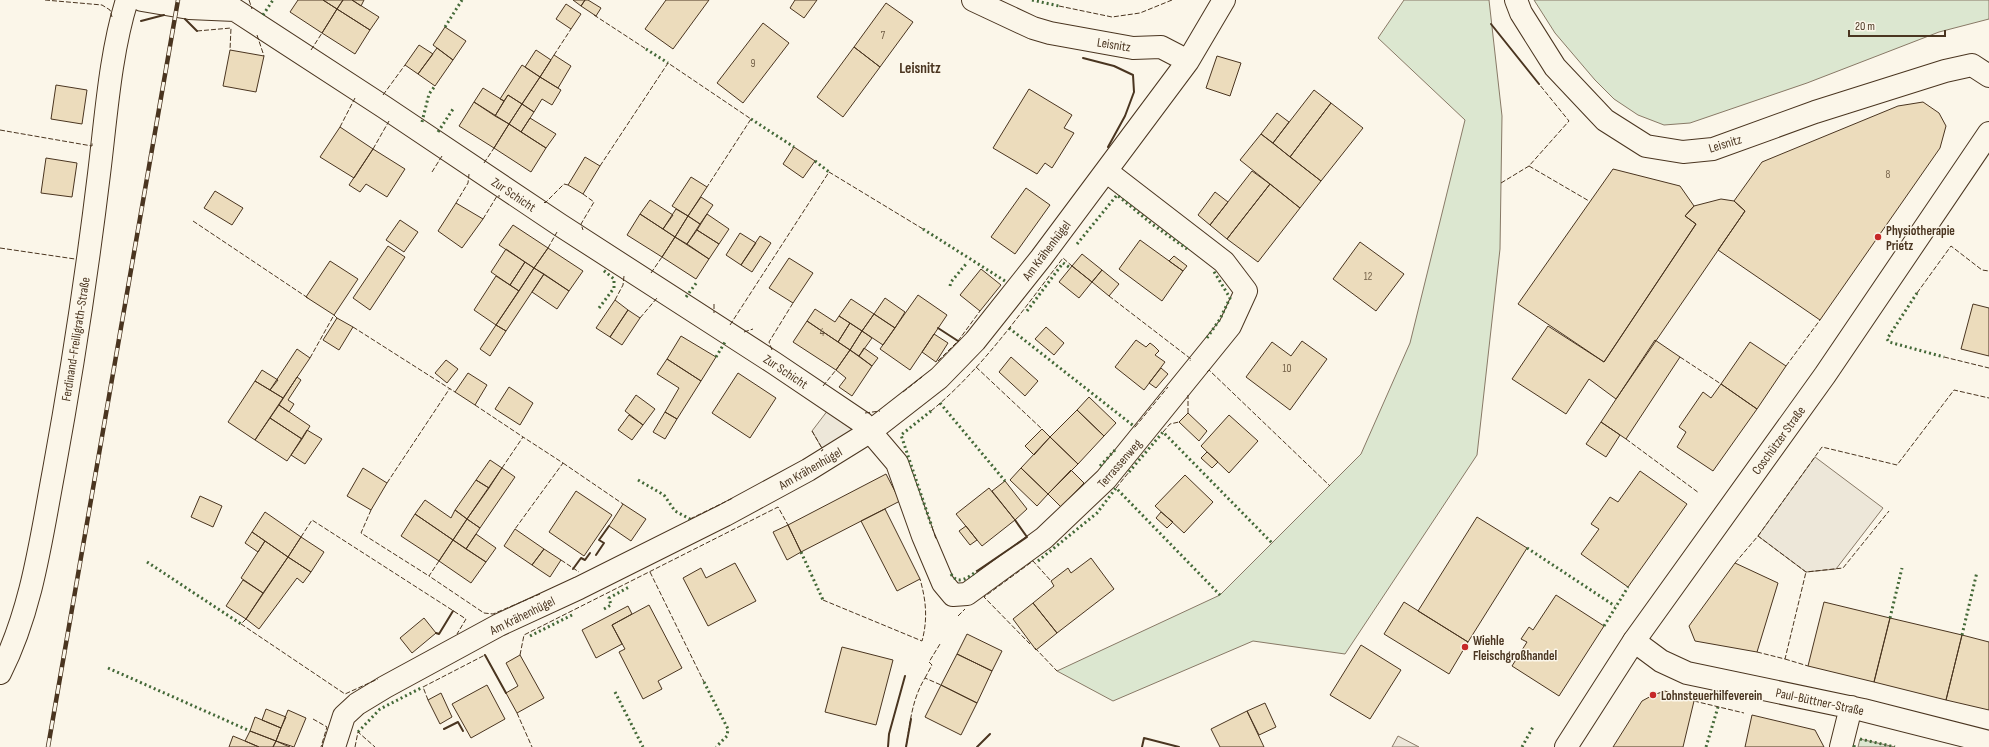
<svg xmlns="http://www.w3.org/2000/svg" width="1989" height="747" viewBox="0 0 1989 747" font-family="'Sofia Sans Condensed',sans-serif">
<rect width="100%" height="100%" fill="#fbf6e9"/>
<!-- green -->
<path fill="#dce7d0" stroke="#887966" d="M 1404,0 L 1489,0 L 1502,116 L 1500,249 L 1477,455 L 1345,654 L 1253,641 L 1113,701 L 1057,671 L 1220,595 L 1361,454 L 1410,343 L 1465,120 L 1378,38 Z
M 1534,0 L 1989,0 L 1989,19 L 1939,32 L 1807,83 L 1690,123 L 1664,125 L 1638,115 L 1614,99 L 1595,80 L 1555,33 Z
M 1860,739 L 1895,747 L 1858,747 Z"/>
<!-- parking -->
<path fill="#ede7d9" stroke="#887966" d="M 828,410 L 855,429 L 823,450 L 812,431 Z
M 1815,457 L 1883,508 L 1836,569 L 1806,572 L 1758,536 Z
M 1398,736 L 1419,747 L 1392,747 Z"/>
<!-- building -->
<path fill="#ecdcbc" stroke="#4a3520" d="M 298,0 L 323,0 L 337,9 L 322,33 L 290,12 Z
M 323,0 L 343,0 L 337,9 Z
M 343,0 L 352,0 L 379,17 L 370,30 L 337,9 Z
M 352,0 L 364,0 L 361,6 Z
M 573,0 L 585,0 L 581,6 Z
M 585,0 L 588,0 L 601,8 L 596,16 L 581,6 Z
M 666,0 L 709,0 L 673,49 L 645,29 Z
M 795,0 L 817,0 L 804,18 L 790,8 Z
M 886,3 L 913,22 L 880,67 L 854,47 Z
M 566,4 L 581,14 L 571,29 L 556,19 Z
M 337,9 L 370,30 L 355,54 L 322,33 Z
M 763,23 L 789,43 L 743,103 L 717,83 Z
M 445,27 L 466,41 L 453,60 L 433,45 Z
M 419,45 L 433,54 L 418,74 L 405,65 Z
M 854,47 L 880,67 L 843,117 L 817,97 Z
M 437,48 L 453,60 L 435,86 L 418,74 Z
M 230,50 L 264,56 L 256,92 L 223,86 Z
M 536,50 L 551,60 L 540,77 L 525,67 Z
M 554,55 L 571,66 L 558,88 L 540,77 Z
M 1217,56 L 1241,63 L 1230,96 L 1206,88 Z
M 522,65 L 540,77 L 522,104 L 508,95 L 504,101 L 500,99 Z
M 540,77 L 561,90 L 552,105 L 542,99 L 534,112 L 522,104 Z
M 56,85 L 87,90 L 82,124 L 51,119 Z
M 483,88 L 504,101 L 495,116 L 474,102 Z
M 1029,89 L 1072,115 L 1064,128 L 1074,133 L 1052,168 L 1045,163 L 1037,174 L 993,148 Z
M 1314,90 L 1331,103 L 1290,157 L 1273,143 Z
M 508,95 L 522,104 L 509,124 L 495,116 Z
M 474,102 L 509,124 L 494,148 L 459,126 Z
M 1923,102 L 1939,113 L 1946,126 L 1940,148 L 1820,320 L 1718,250 L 1745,211 L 1734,201 L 1762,162 L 1898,106 Z
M 1331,103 L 1363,128 L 1321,181 L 1290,157 Z
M 522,104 L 534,112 L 521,132 L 509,124 Z
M 1277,113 L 1289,122 L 1273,143 L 1261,134 Z
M 530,118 L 556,134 L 546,148 L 521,132 Z
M 509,124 L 546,148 L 531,172 L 494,148 Z
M 340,127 L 373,149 L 354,178 L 320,157 Z
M 1261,134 L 1321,181 L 1300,208 L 1240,160 Z
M 794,147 L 815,161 L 803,178 L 783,164 Z
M 373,149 L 405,169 L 387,197 L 366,184 L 360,192 L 349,185 Z
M 585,157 L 600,166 L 583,194 L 568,185 Z
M 46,158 L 77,163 L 72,197 L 41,193 Z
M 1613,169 L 1680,186 L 1694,206 L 1685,216 L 1696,224 L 1604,362 L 1518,304 Z
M 1252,171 L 1270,184 L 1227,239 L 1210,225 Z
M 691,177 L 707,187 L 688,216 L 672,206 Z
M 1270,184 L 1300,208 L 1258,262 L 1227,239 Z
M 1026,188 L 1050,205 L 1015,254 L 991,237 Z
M 215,191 L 243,208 L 232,225 L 204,208 Z
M 1215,192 L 1228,202 L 1210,225 L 1198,215 Z
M 701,197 L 713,205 L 700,224 L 688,216 Z
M 1721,199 L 1734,201 L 1745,211 L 1616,399 L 1589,379 L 1566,414 L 1512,379 L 1548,326 L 1604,362 L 1696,224 L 1685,216 L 1694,206 Z
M 650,200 L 673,215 L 663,229 L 640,214 Z
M 456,203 L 483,219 L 462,248 L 438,231 Z
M 676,209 L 688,216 L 675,237 L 663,229 Z
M 640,214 L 675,237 L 662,257 L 627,235 Z
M 707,214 L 729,229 L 719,244 L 697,230 Z
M 688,216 L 700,224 L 687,244 L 675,237 Z
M 400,220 L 418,232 L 404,252 L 386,240 Z
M 513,225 L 548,248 L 534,268 L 499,245 Z
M 697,230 L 719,244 L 709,259 L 687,244 Z
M 740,233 L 756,243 L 741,265 L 726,255 Z
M 760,236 L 771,243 L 752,272 L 741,265 Z
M 675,237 L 709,259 L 696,279 L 662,257 Z
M 1140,240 L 1183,271 L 1162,301 L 1119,269 Z
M 1360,242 L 1404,274 L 1376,311 L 1333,279 Z
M 388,246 L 405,257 L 370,310 L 353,298 Z
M 548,248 L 583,271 L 569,291 L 534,268 Z
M 506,249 L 525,262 L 510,285 L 491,272 Z
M 1082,254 L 1102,270 L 1092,282 L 1072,266 Z
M 1174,256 L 1187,266 L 1183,271 L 1169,261 Z
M 789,258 L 813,273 L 793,303 L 769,288 Z
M 330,261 L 358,279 L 334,315 L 306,297 Z
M 525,262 L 534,268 L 519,291 L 510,285 Z
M 1072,266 L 1092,282 L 1079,298 L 1059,282 Z
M 534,268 L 544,274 L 506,331 L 496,325 Z
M 981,269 L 1001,285 L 980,311 L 960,295 Z
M 1102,270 L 1119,284 L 1109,296 L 1092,282 Z
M 544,274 L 569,291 L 557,309 L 532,292 Z
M 496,276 L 519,291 L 496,325 L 474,310 Z
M 918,295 L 947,315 L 910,370 L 880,349 Z
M 885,298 L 905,312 L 895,328 L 874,314 Z
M 851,299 L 874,314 L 862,331 L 839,316 Z
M 615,300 L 628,310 L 610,337 L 596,328 Z
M 1973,304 L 1989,308 L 1989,356 L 1961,349 Z
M 815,309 L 835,322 L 839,316 L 850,323 L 838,342 L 807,321 Z
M 628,310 L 640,318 L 622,345 L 610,337 Z
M 874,314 L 895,328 L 883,345 L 862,331 Z
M 337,318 L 353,327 L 339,350 L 323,340 Z
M 807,321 L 850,350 L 836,370 L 793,342 Z
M 850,323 L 862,331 L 850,350 L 838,342 Z
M 496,325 L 506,331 L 490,356 L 480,349 Z
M 1046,327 L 1064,343 L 1054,355 L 1035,339 Z
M 862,331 L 872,338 L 859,356 L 850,350 Z
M 934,334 L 948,343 L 936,362 L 922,352 Z
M 681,336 L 716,357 L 701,381 L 667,359 Z
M 1136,340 L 1146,347 L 1150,343 L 1154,346 L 1159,351 L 1155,355 L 1165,362 L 1144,390 L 1115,367 Z
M 1655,340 L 1680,357 L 1626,439 L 1601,422 Z
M 1302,341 L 1327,359 L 1290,410 L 1246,377 L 1272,342 L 1291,356 Z
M 1750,342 L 1786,366 L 1757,409 L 1721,384 Z
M 864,348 L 878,358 L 872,366 L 859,356 Z
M 297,349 L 310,358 L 283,398 L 270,390 Z
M 850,350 L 872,366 L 852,396 L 839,387 L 846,378 L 836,370 Z
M 1011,357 L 1038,381 L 1025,396 L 999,372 Z
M 667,359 L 701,381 L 677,419 L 665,412 L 679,388 L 657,374 Z
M 446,360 L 458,369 L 447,383 L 435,373 Z
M 1161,368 L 1168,374 L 1156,388 L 1149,383 Z
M 262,370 L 278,380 L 270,390 L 255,381 Z
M 468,373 L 487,385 L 475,405 L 455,392 Z
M 738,373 L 776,398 L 750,438 L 712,413 Z
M 297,377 L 301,380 L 288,400 L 294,404 L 289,412 L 279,405 Z
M 255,381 L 283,398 L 255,440 L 228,422 Z
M 1721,384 L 1757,409 L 1713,471 L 1677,447 L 1686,432 L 1679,427 L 1703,392 L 1711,398 Z
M 509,387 L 533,403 L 520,425 L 495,409 Z
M 636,395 L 655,409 L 643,425 L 625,411 Z
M 1089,397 L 1116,423 L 1104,436 L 1077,410 Z
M 279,405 L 310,426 L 302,439 L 270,418 Z
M 1077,410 L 1104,436 L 1078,464 L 1050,437 Z
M 665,412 L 677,419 L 665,439 L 653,432 Z
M 1188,413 L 1207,431 L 1199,441 L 1179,422 Z
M 629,415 L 643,425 L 632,440 L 618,430 Z
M 1229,415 L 1258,441 L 1229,473 L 1201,446 Z
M 270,418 L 302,439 L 287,461 L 255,440 Z
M 1601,422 L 1620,435 L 1606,457 L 1586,444 Z
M 1042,429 L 1050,437 L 1034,455 L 1025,446 Z
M 307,430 L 322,439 L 305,464 L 291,455 Z
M 1050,437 L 1078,464 L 1048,494 L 1021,468 Z
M 1207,452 L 1218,462 L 1212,468 L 1201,458 Z
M 490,460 L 502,468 L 489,488 L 476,480 Z
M 363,468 L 387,483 L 371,510 L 347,496 Z
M 502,468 L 515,477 L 480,528 L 467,519 Z
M 1021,468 L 1048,494 L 1037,506 L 1010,480 Z
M 1071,470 L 1084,483 L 1061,507 L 1048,494 Z
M 1640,471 L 1687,504 L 1628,587 L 1581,554 L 1599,529 L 1591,524 L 1610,497 L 1618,502 Z
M 886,474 L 900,501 L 801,552 L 788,525 Z
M 1185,475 L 1213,502 L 1184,533 L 1155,506 Z
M 476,480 L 489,488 L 467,519 L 455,510 Z
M 1005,481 L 1027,509 L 1015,520 L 992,491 Z
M 989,488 L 1015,520 L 982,546 L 956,514 Z
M 576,491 L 612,515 L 584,556 L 549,532 Z
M 200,496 L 222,506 L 213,527 L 191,517 Z
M 425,500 L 451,518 L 455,510 L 467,519 L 453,540 L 415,514 Z
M 623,504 L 646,519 L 631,541 L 609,526 Z
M 885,509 L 920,579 L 897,591 L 861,521 Z
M 265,512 L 301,537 L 288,557 L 252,532 Z
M 1161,512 L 1173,522 L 1167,528 L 1156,518 Z
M 415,514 L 453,540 L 439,561 L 401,536 Z
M 1477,517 L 1527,548 L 1468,642 L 1418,611 Z
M 467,519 L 480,528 L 466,549 L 453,540 Z
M 788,525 L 801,552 L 787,560 L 773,532 Z
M 966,526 L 977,540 L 970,545 L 959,531 Z
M 515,529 L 544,549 L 532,565 L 504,546 Z
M 252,532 L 265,541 L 258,552 L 245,543 Z
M 476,534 L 496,548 L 486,562 L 466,549 Z
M 301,537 L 324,552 L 311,572 L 288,557 Z
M 453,540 L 486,562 L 471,583 L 439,561 Z
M 265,541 L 288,557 L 263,593 L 241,578 Z
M 544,549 L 561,560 L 550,577 L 532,565 Z
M 288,557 L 311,572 L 303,583 L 297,578 L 259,629 L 246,619 Z
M 1091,558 L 1114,589 L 1057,633 L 1033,603 L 1054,586 L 1051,581 L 1068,568 L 1071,573 Z
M 735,563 L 756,601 L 708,626 L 683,578 L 701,568 L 706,578 Z
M 1735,563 L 1778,583 L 1757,652 L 1695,641 L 1689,626 Z
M 243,580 L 263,593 L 246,619 L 226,606 Z
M 1556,595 L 1604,626 L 1559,696 L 1512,666 L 1527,642 L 1521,639 L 1529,627 L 1533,630 Z
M 1404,602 L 1468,642 L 1449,674 L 1384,634 Z
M 1824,602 L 1890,618 L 1874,682 L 1808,666 Z
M 1033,603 L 1057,633 L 1036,650 L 1013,619 Z
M 649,605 L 682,668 L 658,681 L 662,689 L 643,699 L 619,652 L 625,649 L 612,625 Z
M 628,606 L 632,614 L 612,625 L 622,644 L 596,658 L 582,630 Z
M 424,618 L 436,633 L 412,653 L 400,638 Z
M 1890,618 L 1962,635 L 1946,700 L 1874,682 Z
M 967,634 L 1002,651 L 992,671 L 957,654 Z
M 1962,635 L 1989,642 L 1989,710 L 1946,700 Z
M 1361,645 L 1401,670 L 1370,719 L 1330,695 Z
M 842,647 L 893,660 L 876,725 L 825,712 Z
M 957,654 L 992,671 L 977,703 L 941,685 Z
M 520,655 L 544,698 L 517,713 L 506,693 L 518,686 L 506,663 Z
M 487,685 L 505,719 L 471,738 L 452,704 Z
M 941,685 L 977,703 L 961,735 L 925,717 Z
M 1665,691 L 1694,701 L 1683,747 L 1613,747 L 1642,701 L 1653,695 Z
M 441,693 L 452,717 L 440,724 L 428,700 Z
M 1265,703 L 1276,727 L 1259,735 L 1247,711 Z
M 266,709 L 286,717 L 281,728 L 262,720 Z
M 288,710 L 306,718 L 294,747 L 276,741 Z
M 1247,711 L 1264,747 L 1220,747 L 1211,729 Z
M 1752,715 L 1815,730 L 1824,747 L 1745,747 Z
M 255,717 L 281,728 L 276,741 L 250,731 Z
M 250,731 L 276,741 L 273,747 L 259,747 L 245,741 Z
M 233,736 L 245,741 L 259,747 L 229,747 Z
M 276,741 L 285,745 L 290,747 L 273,747 Z"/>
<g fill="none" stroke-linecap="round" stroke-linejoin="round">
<defs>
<path id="minor" d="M 142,0 L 189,8 L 235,10 L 384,107 L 560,225 L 774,363 L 863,423 L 897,463 L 923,536 L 943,583 L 953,595 L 967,594 L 1044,538 L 1106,479 L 1230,326 L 1246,291 L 1224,262 L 1106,171
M 973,0 L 1033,28 L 1050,33 L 1133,48 L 1161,47 L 1188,61
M 1516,0 L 1521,13 L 1555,67 L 1605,120 L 1646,146 L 1683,152 L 1713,149 L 1815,112 L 1945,71 L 1972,65 L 1989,76
M 1634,641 L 1661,661 L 1687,673 L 1863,710 L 1989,742
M 0,673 C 32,610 41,539 54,470 C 72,372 87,273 99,174 C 106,118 110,54 127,0
M 334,747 L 344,716 L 357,704 L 385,687 L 499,625 L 579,588 L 725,515 L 808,470 L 871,431 L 939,378 L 975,341 L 1041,258 L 1188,61 L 1224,0
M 1841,747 L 1851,707"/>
<path id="tertiary" d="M 1566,747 L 1634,641 L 1825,375 L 1989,133"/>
</defs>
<!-- minor casing -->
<use href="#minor" stroke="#4a3520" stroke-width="24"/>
<!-- tertiary casing -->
<use href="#tertiary" stroke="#4a3520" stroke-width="24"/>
<!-- minor -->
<use href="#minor" stroke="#fbf6e9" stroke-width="22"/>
<!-- tertiary -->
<use href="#tertiary" stroke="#fbf6e9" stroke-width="22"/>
<defs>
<path id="rail" d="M 48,747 L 178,0"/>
</defs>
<!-- rail casing -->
<use href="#rail" stroke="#4a3520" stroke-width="4.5"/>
<!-- rail -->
<use href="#rail" stroke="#fbf6e9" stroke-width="3" stroke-dasharray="9" stroke-linecap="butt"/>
<!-- hedge -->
<path stroke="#436837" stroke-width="3" stroke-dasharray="2 3" stroke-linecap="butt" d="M 1032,0 L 1059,6
M 263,15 L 273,0
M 445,27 L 462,0
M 646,49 L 668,63
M 751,119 L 794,147
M 422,122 L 429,94 L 435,86
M 438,132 L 453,109
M 815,161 L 829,172
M 923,229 L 1005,281
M 1077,244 L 1117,195 L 1152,224 L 1187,249
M 950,286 L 951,282 L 966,264
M 1917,293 L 1887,339 L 1889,342 L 1944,357
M 686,297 L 697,282
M 599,308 L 614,288 L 614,279 L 603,270
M 1027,311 L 1063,263 L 1069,267
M 1009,328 L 1135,427
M 1207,338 L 1220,319 L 1230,298 L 1213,270
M 716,357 L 725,342
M 940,403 L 1005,481
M 931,411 L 901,435 L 932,527
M 1100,466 L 1115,450
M 1129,472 L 1163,432 L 1272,543
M 638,480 L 664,495 L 675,511 L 690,519
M 1527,548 L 1615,606
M 801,552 L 823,600
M 1038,561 L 1097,513 L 1116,488 L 1220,595
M 147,562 L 241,624
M 951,574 C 958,586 969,577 977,571
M 604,609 L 611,605 L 609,598 L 629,587
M 1890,618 L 1902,568
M 1604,626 L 1628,587
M 1962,635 L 1977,572
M 530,636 L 574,614
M 108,668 L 250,731
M 704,682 L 728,729 L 727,736 L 716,747
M 615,692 L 643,747
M 358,732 L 380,709 L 423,687
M 1860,739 L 1895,747
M 1522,747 L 1534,725
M 1706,747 L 1718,707
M 1854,747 L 1855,743"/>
<!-- fence -->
<path stroke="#4a3520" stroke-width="1" stroke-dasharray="5 2" stroke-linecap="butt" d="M 45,0 L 102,5 L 110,10 L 112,17
M 249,0 L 252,9
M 1059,6 L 1112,17 L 1140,13 L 1172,0
M 594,15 L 646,49
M 197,31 L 231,28 L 230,50
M 257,35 L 264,56
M 311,50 L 322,33
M 554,55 L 571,29
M 383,95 L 405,65
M 340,127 L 355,98
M 0,130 L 92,146 L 92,142
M 373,149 L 389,121
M 484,163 L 494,148
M 600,166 L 668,63 L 751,119 L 707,187
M 1529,166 L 1589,201
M 432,172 L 442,156
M 1501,183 L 1529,166 L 1569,121 L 1539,84
M 583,194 L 594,202 L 581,224 L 583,230
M 544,202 L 545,203 L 564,184 L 568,185
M 456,203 L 468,183 L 469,174
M 483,219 L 497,196 L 500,196
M 193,221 L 308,298
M 0,248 L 75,259
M 548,248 L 557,232
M 651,273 L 662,257
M 1917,293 L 1951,246 L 1982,270 L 1989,271
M 1109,296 L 1191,359 L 1190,361
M 615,300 L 623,285 L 624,276
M 714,304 L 714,313
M 640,318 L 657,298
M 730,325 L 829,172 L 923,229
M 353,327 L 455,392
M 744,332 L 753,329
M 772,350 L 769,342 L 793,303
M 1680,357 L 1721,384
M 1944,357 L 1989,368
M 310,358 L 334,315 L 337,318
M 938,361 L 958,341 L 980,311
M 1786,366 L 1820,320
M 976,367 L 1043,430
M 1207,372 L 1209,370 L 1330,486
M 823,386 L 836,370
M 903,392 L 922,377
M 475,405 L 523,437
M 931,411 C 983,368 1022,311 1063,258 L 1072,266
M 865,413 L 880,411
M 1188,413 L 1188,395
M 1135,427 L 1168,387
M 812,431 L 823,450 L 821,451
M 1163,432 L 1170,424 L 1179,422
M 1626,439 L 1699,493
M 563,463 L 623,504
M 502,468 L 523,437 L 563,463 L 515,529
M 387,483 L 450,388
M 1116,488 L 1129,472
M 371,510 L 361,533 L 429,576
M 690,519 L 733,498
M 932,527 L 936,539
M 1758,536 L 1822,447 L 1897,465 L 1954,390 L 1989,398
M 301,537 L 312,520 L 466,619 L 457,634
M 561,560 L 579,572
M 439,561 L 429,576 L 484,613 L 493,614 L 540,594
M 1735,563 L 1758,536 L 1806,572 L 1843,568 L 1889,511
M 650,572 L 704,682
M 823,600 L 922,641 C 928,619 926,600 920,579
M 958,616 L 965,609
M 246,619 L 241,624 L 345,694 L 378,679
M 1030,644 L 984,597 L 1033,561 L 1051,581
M 1035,648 L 1057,671
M 1757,652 L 1785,659 L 1806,572
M 520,655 L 524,635 L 772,510 L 778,507 L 788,525
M 1785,659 L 1808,666
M 925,678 L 932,665 L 929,662 L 940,644
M 428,700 L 423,687 L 485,655 L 506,693
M 1694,701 L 1744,713
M 517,713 L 532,747
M 313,719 L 327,727 L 321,747
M 355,747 L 358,732 L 375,747
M 906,747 C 910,723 912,699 925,678 L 941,685"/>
<!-- wall -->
<path stroke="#4a3520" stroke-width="2" d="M 185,19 L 197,31
M 141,21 L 164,15
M 1491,24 L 1539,84
M 1083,58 L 1114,66 L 1133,75 L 1134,92 L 1125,116 L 1108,147
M 938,328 L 958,341
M 596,555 L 604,543 L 599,540 L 609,526
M 573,569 L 581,558 L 585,560 L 590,553
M 977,571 L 1027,537 L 1015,520
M 436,633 L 439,634 L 453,611
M 485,655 L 506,693
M 444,729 L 458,722 L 463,731
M 888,747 L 889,734 L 905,676
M 906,747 L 911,719
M 977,747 L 990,734
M 1142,747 L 1144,738 L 1179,747"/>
</g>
<!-- markers -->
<g fill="#c62828" stroke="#fbf6e9" stroke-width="1.5">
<circle cx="1878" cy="237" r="4"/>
<circle cx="1465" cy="647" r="4"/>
<circle cx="1653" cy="695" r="4"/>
</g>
<g text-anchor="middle" stroke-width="3" stroke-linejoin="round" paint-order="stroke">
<!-- number labels -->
<g font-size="11" fill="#725f47">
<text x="883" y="39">7</text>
<text x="753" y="67">9</text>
<text x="1888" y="178">8</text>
<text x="1368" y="280">12</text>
<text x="822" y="336">4</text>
<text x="1287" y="372">10</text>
</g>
<!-- street labels -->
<g font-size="13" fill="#4a3520" stroke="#fbf6e9">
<text transform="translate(1114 44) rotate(9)" y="5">Leisnitz</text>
<text transform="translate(1725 143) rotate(-17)" y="5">Leisnitz</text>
<text transform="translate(514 194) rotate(34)" y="5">Zur Schicht</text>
<text transform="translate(1046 250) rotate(-53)" y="5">Am Krähenhügel</text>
<text transform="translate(75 339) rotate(-81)" y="5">Ferdinand-Freiligrath-Straße</text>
<text transform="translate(786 371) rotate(34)" y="5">Zur Schicht</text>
<text transform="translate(1778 440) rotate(-54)" y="5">Coschützer Straße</text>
<text transform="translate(1119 463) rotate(-49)" y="5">Terrassenweg</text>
<text transform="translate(810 468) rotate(-30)" y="5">Am Krähenhügel</text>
<text transform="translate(522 615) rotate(-26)" y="5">Am Krähenhügel</text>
<text transform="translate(1820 701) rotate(12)" y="5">Paul-Büttner-Straße</text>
</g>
<!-- poi labels -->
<g font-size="13" font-weight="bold" fill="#4a3520" stroke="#fbf6e9" text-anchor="start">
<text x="1886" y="235">Physiotherapie<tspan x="1886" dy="15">Prietz</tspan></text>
<text x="1473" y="645">Wiehle<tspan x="1473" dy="15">Fleischgroßhandel</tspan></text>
<text x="1661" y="700">Lohnsteuerhilfeverein</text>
</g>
<!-- quarter labels -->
<g font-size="15" font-weight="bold" fill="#4a3520" stroke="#fbf6e9">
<text x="920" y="73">Leisnitz</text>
</g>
</g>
<!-- scale -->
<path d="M1849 30v6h96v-6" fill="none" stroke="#4a3520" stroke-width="2"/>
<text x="1855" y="30" font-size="12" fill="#4a3520" stroke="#fbf6e9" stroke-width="3" paint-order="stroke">20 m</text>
</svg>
